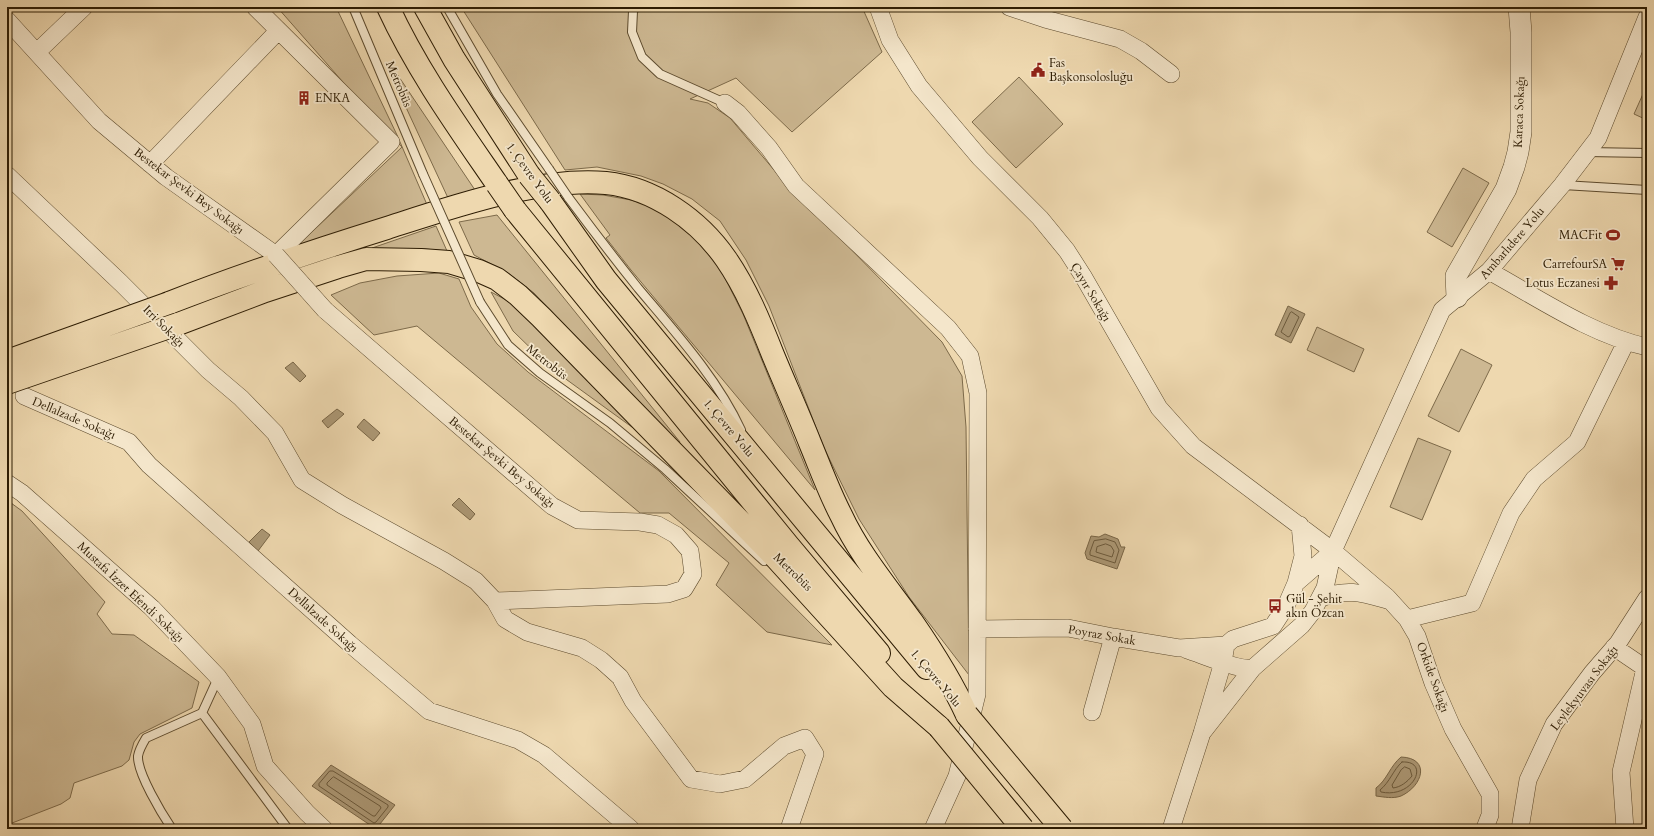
<svg xmlns="http://www.w3.org/2000/svg" width="1654" height="836" viewBox="0 0 1654 836" font-family="Cardo,serif">
<rect width="100%" height="100%" fill="#eed8af"/>
<filter id="stains"><feTurbulence type="fractalNoise" baseFrequency=".005" numOctaves="4"/><feColorMatrix values="0 0 0 0 .2 0 0 0 0 .09 0 0 0 0 .02 0 0 0 .5 -.17"/></filter>
<radialGradient id="worn" r=".72"><stop offset=".6" stop-color="#630" stop-opacity="0"/><stop offset="1" stop-color="#630" stop-opacity=".3"/></radialGradient>
<!-- green -->
<path fill="#cdb892" stroke="#7d6a4a" d="M 277,7 L 336,7 L 397,135 L 428,207 L 298,245 L 402,147 L 375,121 L 350,90 Z
M 461,7 L 862,7 L 882,52 L 792,132 L 736,78 L 690,99 L 708,103 L 730,118 L 780,177 L 942,342 L 962,376 L 966,427 L 969,675 L 909,597 L 859,519 L 824,448 L 769,306 L 746,260 L 720,221 L 692,199 L 663,184 L 641,176 L 597,167 L 565,170 Z
M 397,74 L 475,190 L 448,198 L 391,75 Z
M 1019,77 L 1063,124 L 1016,168 L 972,122 Z
M 1647,85 L 1647,120 L 1634,114 Z
M 1463,168 L 1489,183 L 1452,247 L 1427,232 Z
M 580,194 L 603,195 L 631,200 L 661,209 L 689,229 L 715,258 L 743,314 L 815,490 L 631,270 L 606,238 L 610,235 Z
M 497,215 L 680,442 L 678,445 L 534,293 L 508,273 L 474,255 L 459,222 Z
M 436,226 L 447,251 L 425,249 L 373,252 L 372,248 Z
M 439,273 L 459,279 L 471,307 L 497,344 L 528,372 L 659,471 L 832,645 L 767,632 L 716,585 L 729,563 L 669,513 L 640,513 L 417,326 L 374,335 L 331,295 L 360,283 L 397,276 Z
M 491,292 L 510,302 L 540,327 L 647,438 L 552,369 L 513,331 Z
M 1317,327 L 1364,349 L 1354,372 L 1307,350 Z
M 1461,349 L 1492,365 L 1459,432 L 1428,416 Z
M 1418,438 L 1451,451 L 1422,520 L 1390,507 Z
M 7,500 L 22,511 L 105,602 L 97,614 L 112,634 L 134,635 L 199,682 L 192,708 L 140,734 L 134,742 L 129,760 L 122,766 L 74,783 L 70,798 L 61,804 L 7,825 Z"/>
<!-- water -->
<path fill="#ac9875" stroke="#796647" d="M 1288,306 L 1305,314 L 1291,343 L 1275,335 Z
M 293,362 L 306,376 L 300,382 L 285,368 Z
M 337,409 L 344,414 L 328,428 L 322,421 Z
M 364,419 L 380,433 L 373,441 L 357,427 Z
M 459,498 L 475,514 L 470,520 L 452,505 Z
M 262,529 L 270,535 L 258,551 L 249,542 Z
M 1105,534 L 1118,539 L 1121,547 L 1125,547 L 1117,569 L 1087,559 L 1085,553 L 1091,536 L 1099,537 Z
M 1401,757 C 1431,758 1423,786 1401,796 C 1393,799 1384,797 1376,796 L 1376,788 C 1387,780 1390,766 1401,757 Z
M 331,765 L 395,805 L 376,829 L 312,786 Z"/>
<g fill="none" stroke-linecap="round" stroke-linejoin="round">
<!-- shore -->
<path stroke="#6c5a3c" stroke-width="1" d="M 1292,312 L 1299,317 L 1290,336 L 1288,337 L 1281,332 L 1290,313 Z
M 1106,539 L 1115,542 L 1119,550 L 1115,563 L 1090,555 L 1090,552 L 1094,541 Z
M 1106,544 L 1111,546 L 1114,551 L 1112,557 L 1096,552 L 1097,547 Z
M 1402,762 C 1431,760 1414,799 1381,792 L 1380,790 C 1390,782 1393,770 1402,762 Z
M 1405,767 L 1410,769 L 1412,776 C 1407,782 1401,787 1393,788 L 1392,785 L 1401,770 Z
M 330,771 L 333,771 L 388,805 L 388,807 L 376,822 L 374,823 L 319,786 L 319,784 Z
M 334,777 L 380,806 L 381,808 L 375,816 L 373,816 L 327,785 L 327,783 L 332,778 Z"/>
<defs>
<path id="service" d="M 353,7 L 423,174
M 447,7 L 497,94 L 549,169
M 636,7 L 633,11 L 632,32 L 642,57 L 660,74 L 725,103
M 1587,152 L 1647,153
M 1563,185 L 1647,190
M 568,197 C 591,228 614,258 638,288 C 675,332 717,378 741,430
M 480,302 L 508,345 L 540,373 L 610,423 L 665,469 L 764,561
M 218,678 L 202,713 L 288,829
M 172,829 C 162,814 137,773 138,756 C 139,750 143,743 146,738 L 202,713"/>
<path id="minor" d="M 878,7 L 890,40 L 919,86 L 980,158 L 1040,218 L 1067,251 L 1083,276 L 1159,408 L 1193,446 L 1333,551 L 1387,597 L 1407,619 L 1417,636 L 1433,683 L 1453,729 L 1490,794 L 1490,815 L 1485,828
M 1009,7 L 1045,19 L 1120,39 L 1141,51 L 1171,74
M 7,20 L 99,121 L 166,177 L 276,255 L 391,142 L 255,7
M 37,52 L 84,7
M 725,103 L 738,113 L 769,148 L 796,186 L 948,328 L 970,356 L 978,393 L 977,694 L 957,776 L 933,829
M 150,164 L 278,31
M 7,175 L 121,283 L 208,370 L 241,398 L 275,433 L 302,480 L 342,505 L 444,561 L 476,581 L 495,601 L 505,619 L 527,632 L 582,648 L 601,660 L 620,677 L 633,701 L 691,779 L 720,784 L 745,779 L 784,746 L 805,738 L 815,754 L 789,829
M 1489,271 C 1538,298 1592,335 1647,347
M 325,310 L 552,506 L 578,520 L 640,522 L 658,525 L 676,535 L 690,551 L 693,574 L 684,589 L 668,594 L 495,601
M 24,396 L 129,442 L 149,465 L 350,644 L 429,711 L 518,740 L 544,755 L 631,829
M 7,483 L 22,493 L 152,608 L 218,677 L 252,724 L 265,766 L 307,813 L 324,829
M 1296,583 L 1303,556 L 1300,525
M 1321,598 C 1347,588 1362,593 1387,600
M 1407,619 L 1472,603 L 1511,513 L 1534,479 L 1577,442 L 1626,342
M 977,629 L 1068,628 L 1113,637 L 1179,648 L 1226,645
M 1614,647 L 1645,668 L 1621,772 L 1625,829
M 1187,650 C 1203,655 1239,671 1253,668
M 1092,712 L 1113,637
M 1202,733 L 1253,668 L 1302,625 L 1313,611 L 1325,588 L 1333,551 L 1442,310 L 1489,271 L 1562,185 L 1598,138 L 1647,17
M 1171,829 L 1202,733 L 1223,662 L 1226,645 L 1233,639 L 1273,626 L 1286,606 L 1296,583 L 1333,551
M 1520,829 L 1528,780 L 1554,724 L 1592,673 L 1618,643 L 1647,598"/>
<path id="tertiary" d="M 1457,297 L 1456,276 L 1506,189 L 1514,167 L 1518,152 L 1521,132 L 1521,32 L 1519,7"/>
<path id="motorway" d="M 388,7 C 417,70 458,127 497,184
M 425,7 L 454,59 L 529,175
M 550,201 L 606,280 L 927,668
M 515,210 L 788,545 L 879,653
M 169,303 C 241,275 313,251 387,228 C 452,207 538,177 606,183 C 654,188 699,220 726,259 C 746,288 760,322 773,355 C 785,384 798,413 810,443 C 820,467 829,492 841,515 C 859,554 888,588 913,623 C 933,652 952,682 967,715
M 178,324 L 265,291 L 338,267 L 366,259 L 421,260 L 449,262 L 479,271 L 497,279 L 518,295 L 541,317 L 776,558 L 893,687 L 939,727"/>
</defs>
<!-- service casing -->
<use href="#service" stroke="#5d4b2e" stroke-width="10"/>
<!-- minor casing -->
<use href="#minor" stroke="#5d4b2e" stroke-width="18"/>
<!-- tertiary casing -->
<use href="#tertiary" stroke="#5d4b2e" stroke-width="22"/>
<!-- motorway casing -->
<use href="#motorway" stroke="#2d1c03" stroke-width="24"/>
<!-- service -->
<use href="#service" stroke="#f4e6cb" stroke-width="8"/>
<!-- minor -->
<use href="#minor" stroke="#f4e6cb" stroke-width="17"/>
<!-- tertiary -->
<use href="#tertiary" stroke="#f4e6cb" stroke-width="21"/>
<!-- motorway -->
<use href="#motorway" stroke="#eed8af" stroke-width="22"/>
<defs>
<path id="service-bridge" d="M 549,169 L 568,197
M 423,174 L 480,302"/>
<path id="minor-bridge" d="M 276,255 L 325,310"/>
<path id="motorway-bridge" d="M 529,175 L 550,201
M 497,184 L 515,210
M 7,361 L 169,303
M 7,383 L 178,324
M 967,715 L 1062,829
M 939,727 L 1023,829"/>
</defs>
<!-- service-bridge casing -->
<use href="#service-bridge" stroke="#5d4b2e" stroke-width="10" stroke-linecap="butt"/>
<!-- minor-bridge casing -->
<use href="#minor-bridge" stroke="#5d4b2e" stroke-width="18" stroke-linecap="butt"/>
<!-- motorway-bridge casing -->
<use href="#motorway-bridge" stroke="#2d1c03" stroke-width="24" stroke-linecap="butt"/>
<!-- service-bridge -->
<use href="#service-bridge" stroke="#f4e6cb" stroke-width="8"/>
<!-- minor-bridge -->
<use href="#minor-bridge" stroke="#f4e6cb" stroke-width="17"/>
<!-- motorway-bridge -->
<use href="#motorway-bridge" stroke="#eed8af" stroke-width="22"/>
</g>
<!-- icons -->
<defs>
<symbol id="civic-bare" viewBox="-9 -9 18 18"><path d="M-.6-6.5H3V-4.5H.6V-3L4-1V1h2V6H-6V1h2V-1L-.6-3ZM-1.2 2.5V6h2.4V2.5Z" fill="#8f2418" stroke="#f4e6cb" stroke-width="2.5" paint-order="stroke"/></symbol>
<symbol id="building-bare" viewBox="-9 -9 18 18"><path d="M-4-6H4V6H1V3H-1V6H-4ZM-2.5-4.3h1.7v1.8h-1.7ZM.8-4.3h1.7v1.8H.8ZM-2.5-1h1.7V.8h-1.7ZM.8-1h1.7V.8H.8Z" fill="#8f2418" stroke="#f4e6cb" stroke-width="2.5" paint-order="stroke"/></symbol>
<symbol id="stadium-bare" viewBox="-9 -9 18 18"><path d="M0-5a6.5 5 0 1 0 0 10a6.5 5 0 1 0 0-10ZM-3.5-1.8h7v3.6h-7Z" fill="#8f2418" stroke="#f4e6cb" stroke-width="2.5" paint-order="stroke"/></symbol>
<symbol id="supermarket-bare" viewBox="-9 -9 18 18"><path d="M-6-5.5h2.5l.6 2H6L4.5 2H-2.5L-4.4-4H-6ZM-1.5 3.2a1.3 1.3 0 1 0 .1 0ZM3 3.2a1.3 1.3 0 1 0 .1 0Z" fill="#8f2418" stroke="#f4e6cb" stroke-width="2.5" paint-order="stroke"/></symbol>
<symbol id="pharmacy-bare" viewBox="-9 -9 18 18"><path d="M-2-6h4v4h4v4h-4v4h-4v-4h-4v-4h4Z" fill="#8f2418" stroke="#f4e6cb" stroke-width="2.5" paint-order="stroke"/></symbol>
<symbol id="bus-bare" viewBox="-9 -9 18 18"><path d="M-5-6H5V4H4V6H2V4H-2V6H-4V4H-5ZM-3.5-4V0h7V-4ZM-3.5 1.2v1.5H-2V1.2ZM2 1.2v1.5H3.5V1.2Z" fill="#8f2418" stroke="#f4e6cb" stroke-width="2.5" paint-order="stroke"/></symbol>
</defs>
<g fill-rule="evenodd">
<use href="#civic-bare" x="1028" y="60" width="20" height="20"/>
<use href="#building-bare" x="294" y="88" width="20" height="20"/>
<use href="#stadium-bare" x="1603" y="225" width="20" height="20"/>
<use href="#supermarket-bare" x="1608" y="254" width="20" height="20"/>
<use href="#pharmacy-bare" x="1601" y="273" width="20" height="20"/>
<use href="#bus-bare" x="1265" y="596" width="20" height="20"/>
</g>
<g text-anchor="middle" stroke-width="3.5" stroke-linejoin="round" paint-order="stroke">
<!-- poi labels -->
<g font-size="12" fill="#2d1c03" stroke="#f4e6cb" text-anchor="start">
<text x="1049" y="67">Fas<tspan x="1049" dy="14">Başkonsolosluğu</tspan></text>
<text x="315" y="102">ENKA</text>
<text x="1602" y="239" text-anchor="end">MACFit</text>
<text x="1607" y="268" text-anchor="end">CarrefourSA</text>
<text x="1600" y="287" text-anchor="end">Lotus Eczanesi</text>
<text x="1286" y="603">Gül - Şehit<tspan x="1286" dy="14">akın Özcan</tspan></text>
</g>
<!-- street labels -->
<g font-size="12" fill="#2d1c03" stroke="#f4e6cb">
<text transform="translate(399 84) rotate(67)" y="4">Metrobüs</text>
<text transform="translate(1519 112) rotate(-88)" y="4">Karaca Sokağı</text>
<text transform="translate(530 173) rotate(54)" y="4">1. Çevre Yolu</text>
<text transform="translate(189 191) rotate(37)" y="4">Bestekar Şevki Bey Sokağı</text>
<text transform="translate(1512 243) rotate(-49)" y="4">Ambarlıdere Yolu</text>
<text transform="translate(1091 292) rotate(59)" y="4">Çayır Sokağı</text>
<text transform="translate(164 326) rotate(45)" y="4">Itri Sokağı</text>
<text transform="translate(547 362) rotate(38)" y="4">Metrobüs</text>
<text transform="translate(74 418) rotate(23)" y="4">Dellalzade Sokağı</text>
<text transform="translate(729 428) rotate(50)" y="4">1. Çevre Yolu</text>
<text transform="translate(502 462) rotate(40)" y="4">Bestekar Şevki Bey Sokağı</text>
<text transform="translate(793 572) rotate(44)" y="4">Metrobüs</text>
<text transform="translate(131 592) rotate(43)" y="4">Mustafa İzzet Efendi Sokağı</text>
<text transform="translate(323 620) rotate(42)" y="4">Dellalzade Sokağı</text>
<text transform="translate(1102 635) rotate(10)" y="4">Poyraz Sokak</text>
<text transform="translate(1433 677) rotate(70)" y="4">Orkide Sokağı</text>
<text transform="translate(936 678) rotate(50)" y="4">1. Çevre Yolu</text>
<text transform="translate(1584 688) rotate(-53)" y="4">Leylekyuvası Sokağı</text>
</g>
</g>
<!-- margin -->
<rect width="1654" height="836" fill="none" stroke="#eed8af" stroke-width="24"/>
<rect x="8" y="8" width="1638" height="820" fill="none" stroke="#2d1c03" stroke-width="2"/>
<rect x="12" y="12" width="1630" height="812" fill="none" stroke="#2d1c03"/>
<rect width="100%" height="100%" filter="url(#stains)"/>
<rect width="100%" height="100%" fill="url(#worn)"/>
</svg>
